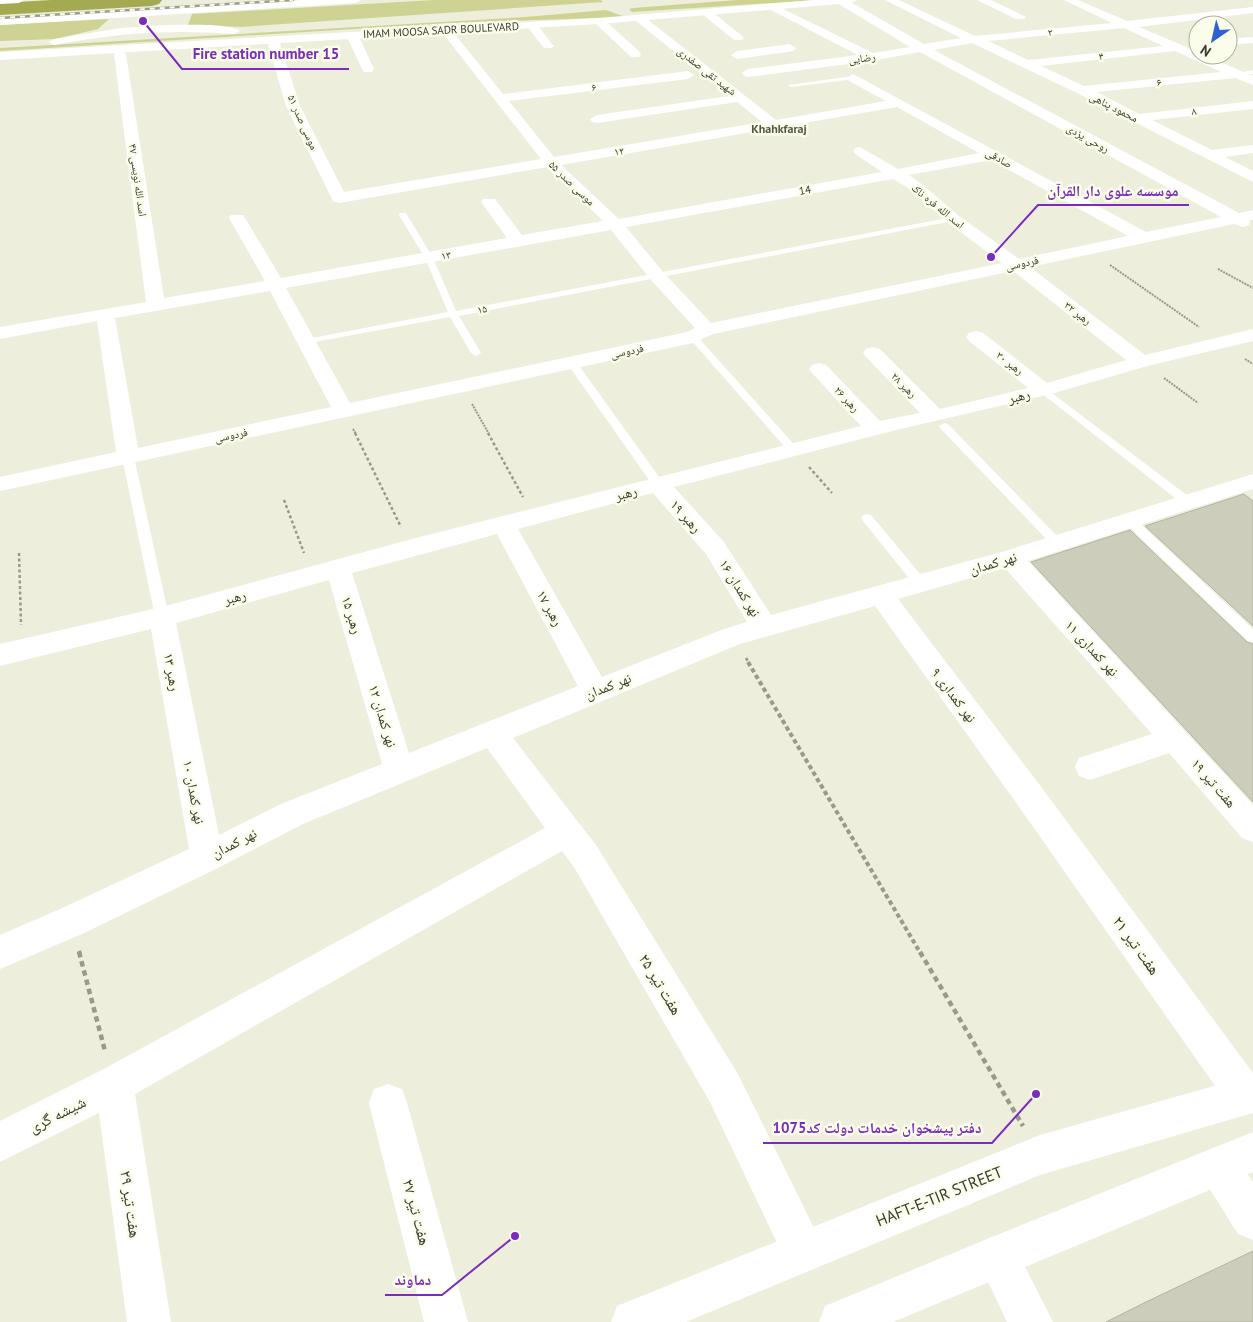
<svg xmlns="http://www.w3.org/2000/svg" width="1253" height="1322" viewBox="0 0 1253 1322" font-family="'PT Sans','Noto Naskh Arabic',sans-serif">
<rect width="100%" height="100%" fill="#edefdc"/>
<!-- green -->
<path fill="#ced393" d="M 434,0 L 601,0 L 603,2 L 241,27 L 188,25 L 192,14 Z
M 737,0 L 820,0 L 632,12 L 629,9 L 633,8 Z
M 606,10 L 625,17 L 450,23 L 0,51 L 0,48 L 525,17 Z
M 109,19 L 98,29 L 55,39 L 0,41 L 0,25 Z"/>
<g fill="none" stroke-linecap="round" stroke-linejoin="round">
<!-- river -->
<path fill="#a4aa52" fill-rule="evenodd" d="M 51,0 L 162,0 L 159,4 L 152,6 L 0,15 L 0,3 Z"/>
</g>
<!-- building -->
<path fill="#cccebb" stroke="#b2b4a1" d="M 1244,494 L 1253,501 L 1253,626 L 1145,526 Z
M 1130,530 L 1247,642 L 1253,644 L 1253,802 L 1031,562 Z
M 1253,1251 L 1253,1322 L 1106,1322 L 1148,1301 Z"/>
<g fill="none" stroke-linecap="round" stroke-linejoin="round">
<!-- path-far3 -->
<path stroke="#989a8c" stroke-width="2" stroke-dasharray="2 1" stroke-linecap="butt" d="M 1110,265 L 1199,327
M 1218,269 L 1253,288
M 1245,359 L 1253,364
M 1164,378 L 1198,403
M 472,404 L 489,434
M 353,429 L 356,434"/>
<!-- path-far2 -->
<path stroke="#989a8c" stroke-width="2.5" stroke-dasharray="3 2.5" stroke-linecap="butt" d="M 355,433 L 401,527
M 488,433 L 523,497
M 809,467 L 832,493
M 284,500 L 304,553
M 19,553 L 21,625
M 746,658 L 749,663"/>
<!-- path-far1 -->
<path stroke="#989a8c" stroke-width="4" stroke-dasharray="4.5 3" stroke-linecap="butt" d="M 748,662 L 921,954
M 79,951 L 80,954"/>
<!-- path -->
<path stroke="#989a8c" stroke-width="4.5" stroke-dasharray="5.5 4" stroke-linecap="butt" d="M 79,952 L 105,1051
M 920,952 L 1023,1126"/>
<!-- service -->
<path fill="#fff" fill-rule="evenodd" d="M 1253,70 L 1253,74 L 1236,76 L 1233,74 Z
M 853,76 L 855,77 L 855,79 L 791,87 L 788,85 Z
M 400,213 L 406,213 L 433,258 L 456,311 L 953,217 L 957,219 L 953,221 L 459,316 L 481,353 L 476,356 L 471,353 L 450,317 L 304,344 L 304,340 L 307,339 L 448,312 L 425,258 L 399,215 Z
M 693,334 L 696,335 L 798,449 L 800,451 L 798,453 L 790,453 L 690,339 L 688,337 Z
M 571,359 L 575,360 L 662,481 L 664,484 L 662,487 L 654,487 L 566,362 Z
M 1044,387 L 1192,499 L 1194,502 L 1192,505 L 1184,505 L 1040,392 L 1039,390 L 1040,388 Z
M 944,423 L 948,424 L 1061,540 L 1063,543 L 1061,546 L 1053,546 L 940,428 L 939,426 Z
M 128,453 L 134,457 L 169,617 L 167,620 L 157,620 L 155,617 L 122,457 Z
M 867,514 L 871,515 L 926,581 L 927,584 L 926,587 L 916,587 L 863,521 L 861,518 L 863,515 Z
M 1129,516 L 1133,517 L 1253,629 L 1253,642 L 1248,641 L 1125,523 L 1123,520 Z"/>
<!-- minor -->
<path fill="#fff" fill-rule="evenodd" d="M 836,0 L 847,0 L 924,44 L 961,38 L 885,0 L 899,0 L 975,36 L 1112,23 L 1064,0 L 1078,0 L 1127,21 L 1253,7 L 1253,13 L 1139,27 L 1198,52 L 1198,55 L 1204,55 L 1253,76 L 1253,85 L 1235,78 L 1097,92 L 1139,114 L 1253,101 L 1253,109 L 1152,120 L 1212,150 L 1253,145 L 1253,153 L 1225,157 L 1253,171 L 1253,182 L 1077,93 L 972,43 L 934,50 L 1239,213 L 1253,210 L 1253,220 L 1250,220 L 1249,225 L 1243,227 L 1234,224 L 1030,267 L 1145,355 L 1253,329 L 1253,341 L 1147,366 L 1051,394 L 896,430 L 674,487 L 724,542 L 771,615 L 1005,551 L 1253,474 L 1253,489 L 1028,561 L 1253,805 L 1253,842 L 1242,838 L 1169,753 L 1090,780 L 1079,776 L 1075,767 L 1079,758 L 1152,734 L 1005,568 L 898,599 L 1039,784 L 1253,1073 L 1253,1112 L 1246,1115 L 1232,1110 L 1017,804 L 875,606 L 740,644 L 513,738 L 596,845 L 738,1074 L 818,1236 L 824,1251 L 818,1266 L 803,1272 L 788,1266 L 710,1102 L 574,867 L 562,851 L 135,1094 L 171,1322 L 127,1322 L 99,1113 L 0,1162 L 0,1121 L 100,1071 L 545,828 L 487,748 L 303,824 L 218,868 L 84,933 L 0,969 L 0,935 L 60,909 L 189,849 L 151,629 L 0,666 L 0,644 L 162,607 L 412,539 L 861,426 L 812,373 L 809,369 L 812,365 L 819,363 L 826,365 L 880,421 L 920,413 L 866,357 L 863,353 L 866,349 L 873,347 L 880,349 L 940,409 L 1028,388 L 969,341 L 966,337 L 969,333 L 976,331 L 983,333 L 1047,383 L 1126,360 L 1013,271 L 713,334 L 693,343 L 0,491 L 0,477 L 116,452 L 97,321 L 0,339 L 0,327 L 146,302 L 114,54 L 120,50 L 126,54 L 164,298 L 265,281 L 229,218 L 231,215 L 243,215 L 245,218 L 281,278 L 507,238 L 481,202 L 483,199 L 495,199 L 522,235 L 603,221 L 547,167 L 339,203 L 333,201 L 286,106 L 268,44 L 270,42 L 278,42 L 280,44 L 300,106 L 344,192 L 541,159 L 441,31 L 439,29 L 445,26 L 449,27 L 503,94 L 688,71 L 694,75 L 688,79 L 509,101 L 554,157 L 762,122 L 737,102 L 597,123 L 592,122 L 590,119 L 597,115 L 729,96 L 635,20 L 633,18 L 639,15 L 643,16 L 776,120 L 886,101 L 849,81 L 847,78 L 853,74 L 1146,232 L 1221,217 L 920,52 L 871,61 L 748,77 L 744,76 L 742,73 L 748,69 L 858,55 L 769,9 L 768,7 L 769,5 L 773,4 L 873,53 L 910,47 L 837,3 ZM 1124,28 L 1163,46 L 1028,60 L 988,41 ZM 1175,51 L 1221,72 L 1084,86 L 1041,66 ZM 897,107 L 979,153 L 898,169 L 860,147 L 855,148 L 853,151 L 855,154 L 882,172 L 619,219 L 561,165 ZM 991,160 L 1128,236 L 1019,259 L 959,216 L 923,185 L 909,175 ZM 893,179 L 913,191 L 947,222 L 1002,263 L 711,323 L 663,272 L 626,227 ZM 611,230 L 651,280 L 695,328 L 687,332 L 350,403 L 286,288 ZM 270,291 L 331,407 L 138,448 L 115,318 ZM 653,493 L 706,554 L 747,622 L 724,629 L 602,677 L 518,529 ZM 497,534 L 578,686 L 409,753 L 352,573 ZM 329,580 L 382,764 L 281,804 L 219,835 L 176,623 Z
M 977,0 L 991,0 L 1026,17 L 1024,19 L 1016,19 Z
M 706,9 L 710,10 L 742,36 L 744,38 L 742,40 L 734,40 L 702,14 L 701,12 L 702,10 Z
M 599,18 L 603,19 L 639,51 L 641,54 L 639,57 L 631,57 L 595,23 L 593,21 L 595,19 Z
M 532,22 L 536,23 L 552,44 L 554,46 L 552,48 L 544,48 L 526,25 Z
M 166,25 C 180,25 231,23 240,31 L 234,34 C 173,29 114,33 54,45 L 48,42 L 54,39 L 121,28 Z
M 354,36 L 360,39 L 374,69 L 372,72 L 364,72 L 362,69 L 348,39 Z
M 1253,37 L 1253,43 L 1228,45 L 1228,39 Z
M 790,44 L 796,48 L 794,51 L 737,59 L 731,55 L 737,51 Z
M 388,1084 L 402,1089 L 407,1103 L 468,1322 L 424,1322 L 369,1103 L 374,1089 Z
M 1218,1146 L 1232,1152 L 1253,1182 L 1253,1240 L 1238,1234 L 1204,1180 L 1198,1166 L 1204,1152 Z
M 997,1235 L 1012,1241 L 1053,1322 L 1007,1322 L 976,1256 L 982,1241 Z"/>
<!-- secondary -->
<path fill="#fff" fill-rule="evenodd" d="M 1253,1075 L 1253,1113 L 1040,1175 L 686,1322 L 611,1322 L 617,1306 L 1040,1135 Z
M 1253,1132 L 1253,1172 L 893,1322 L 819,1322 L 825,1306 L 997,1235 Z"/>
<!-- primary -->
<path fill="#fff" fill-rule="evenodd" d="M 0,0 L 24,0 L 19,3 L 0,4 Z
M 304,0 L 361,0 L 356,3 L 0,25 L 0,19 Z
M 813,0 L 857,0 L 852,3 L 599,24 L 0,60 L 0,52 L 599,18 Z"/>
<defs>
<path id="rail" d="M 0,18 L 293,0"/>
</defs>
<!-- rail casing -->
<use href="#rail" stroke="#9b9d8f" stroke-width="2.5"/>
<!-- rail -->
<use href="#rail" stroke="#fafde9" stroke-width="2" stroke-dasharray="5" stroke-linecap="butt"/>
</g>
<g text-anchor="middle" stroke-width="5" stroke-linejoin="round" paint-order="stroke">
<!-- far-street labels -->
<g font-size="11" fill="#393a32" stroke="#fafde9">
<text transform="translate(441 30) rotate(-3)" y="4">IMAM MOOSA SADR BOULEVARD</text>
<text transform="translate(1050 32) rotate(-5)" y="4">۲</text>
<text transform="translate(1101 56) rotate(-6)" y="4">۴</text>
<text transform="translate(862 58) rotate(-7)" y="4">رضایی</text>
<text transform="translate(707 71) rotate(38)" y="4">شهید تقی صفدری</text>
<text transform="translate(1159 82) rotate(-6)" y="4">۶</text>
<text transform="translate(594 87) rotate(-7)" y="4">۶</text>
<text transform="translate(1114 107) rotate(27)" y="4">محمود پناهی</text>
<text transform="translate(1194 111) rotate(-7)" y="4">۸</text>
<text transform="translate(303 122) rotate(66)" y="4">موسی صدر ۵۱</text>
<text transform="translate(1088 138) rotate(29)" y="4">روحی یزدی</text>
<text transform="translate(619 151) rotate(-10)" y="4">۱۲</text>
<text transform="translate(999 158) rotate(29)" y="4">صادقی</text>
<text transform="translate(138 180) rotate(82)" y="4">۴۷ اسد الله نویسی</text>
<text transform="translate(572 183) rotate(44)" y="4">موسی صدر ۵۵</text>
<text transform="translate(805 190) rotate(-11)" y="4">14</text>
<text transform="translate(938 206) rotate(39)" y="4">اسد الله فره ناک</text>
<text transform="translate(446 255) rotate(-10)" y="4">۱۳</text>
<text transform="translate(1022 263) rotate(-12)" y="4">فردوسی</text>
<text transform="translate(482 309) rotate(-11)" y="4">۱۵</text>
<text transform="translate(1078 313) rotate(38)" y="4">رهبر ۳۲</text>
<text transform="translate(627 351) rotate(-12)" y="4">فردوسی</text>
<text transform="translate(1010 363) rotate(38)" y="4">رهبر ۳۰</text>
<text transform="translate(904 385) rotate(45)" y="4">رهبر ۲۸</text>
<text transform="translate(847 399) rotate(47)" y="4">رهبر ۲۶</text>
<text transform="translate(231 435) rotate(-12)" y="4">فردوسی</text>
</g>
<!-- far-neighbourhood labels -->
<g font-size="12" font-weight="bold" fill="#555746" stroke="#fafde9">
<text x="779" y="133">Khahkfaraj</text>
</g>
<!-- street labels -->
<g font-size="14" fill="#393a32" stroke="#fafde9">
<text transform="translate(1019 396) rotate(-14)" y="5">رهبر</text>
<text transform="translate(626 493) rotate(-15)" y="5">رهبر</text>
<text transform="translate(686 516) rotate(48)" y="5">رهبر ۱۹</text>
<text transform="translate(993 563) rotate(-16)" y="5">نهر کمدان</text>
<text transform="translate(740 588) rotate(58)" y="5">نهر کمدان ۱۶</text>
<text transform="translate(235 597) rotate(-15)" y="5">رهبر</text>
<text transform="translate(550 608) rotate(61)" y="5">رهبر ۱۷</text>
<text transform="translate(352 615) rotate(73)" y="5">رهبر ۱۵</text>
<text transform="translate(1092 648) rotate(47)" y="5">نهر کمداری ۱۱</text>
<text transform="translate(172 672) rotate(80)" y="5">رهبر ۱۳</text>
<text transform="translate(608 686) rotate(-22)" y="5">نهر کمدان</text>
<text transform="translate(954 695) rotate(53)" y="5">نهر کمداری ۹</text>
<text transform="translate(383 716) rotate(73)" y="5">نهر کمدان ۱۲</text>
<text transform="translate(1214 783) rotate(49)" y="5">هفت تیر ۱۹</text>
<text transform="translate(194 792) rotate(79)" y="5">نهر کمدان ۱۰</text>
<text transform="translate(234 843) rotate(-27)" y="5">نهر کمدان</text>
</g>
<!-- near-street labels -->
<g font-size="16" fill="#393a32" stroke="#fafde9">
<text transform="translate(1137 945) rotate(54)" y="6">هفت تیر ۲۱</text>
<text transform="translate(661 984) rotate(59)" y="6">هفت تیر ۲۵</text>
<text transform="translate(57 1114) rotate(-27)" y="6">شیشه گری</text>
<text transform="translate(939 1196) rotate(-22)" y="6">HAFT-E-TIR STREET</text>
<text transform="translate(131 1204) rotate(82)" y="6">هفت تیر ۲۹</text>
<text transform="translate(417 1212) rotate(75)" y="6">هفت تیر ۲۷</text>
</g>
</g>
<!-- callouts -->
<path fill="none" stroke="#7b2cbf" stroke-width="2" d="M143 21L182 69H349M991 257L1038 205H1189M1036 1094L992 1143H763M515 1236L442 1295H385"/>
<g fill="#7b2cbf" stroke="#fafde9" stroke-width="2">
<circle cx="143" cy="21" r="5"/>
<circle cx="991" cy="257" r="5"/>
<circle cx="1036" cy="1094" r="5"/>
<circle cx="515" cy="1236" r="5"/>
</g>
<g font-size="15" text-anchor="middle" font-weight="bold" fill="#7b2cbf" stroke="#fafde9" stroke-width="5" stroke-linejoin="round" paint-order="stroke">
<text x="266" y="59">Fire station number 15</text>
<text x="1113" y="196">موسسه علوی دار القرآن</text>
<text x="877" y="1133">دفتر پیشخوان خدمات دولت کد1075</text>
<text x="413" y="1285">دماوند</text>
</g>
<!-- north arrow -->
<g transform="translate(1213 40) rotate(214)"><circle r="24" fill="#fafde9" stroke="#adafa0"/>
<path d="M0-4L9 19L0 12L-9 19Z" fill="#3061d0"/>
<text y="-8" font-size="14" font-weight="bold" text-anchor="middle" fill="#393a32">N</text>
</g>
</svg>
